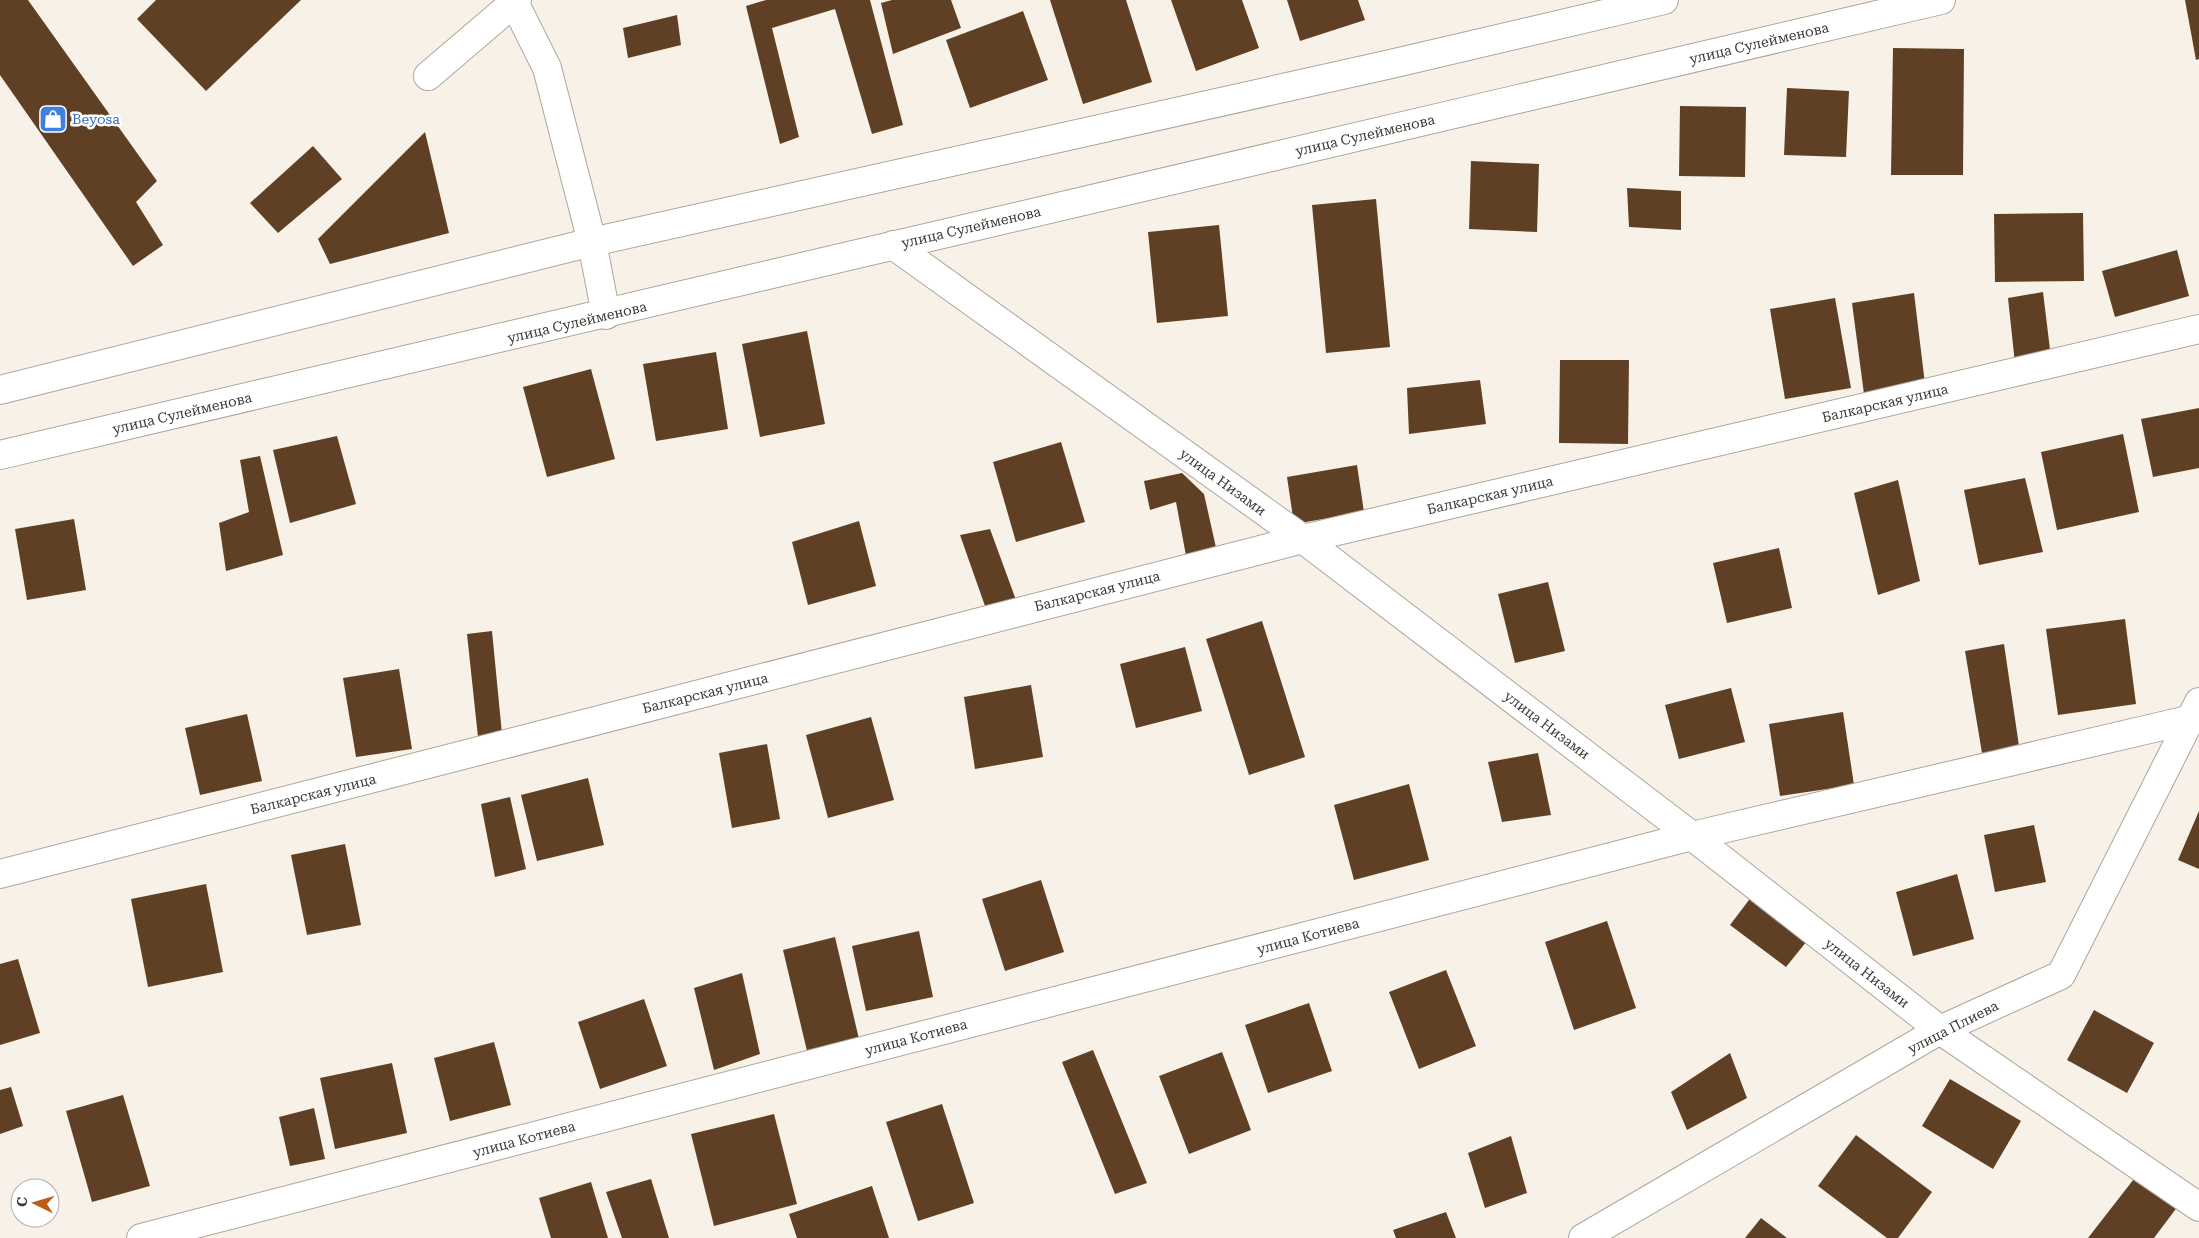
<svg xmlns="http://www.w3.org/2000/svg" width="2199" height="1238" viewBox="0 0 2199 1238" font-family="'Roboto Serif',serif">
<rect width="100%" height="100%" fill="#f8f1e7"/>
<!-- building -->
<path fill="#604024" d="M 0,0 L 28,0 L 157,181 L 136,202 L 163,245 L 133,266 L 0,75 Z
M 156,0 L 301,0 L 206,91 L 137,19 Z
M 766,0 L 870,0 L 903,125 L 872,134 L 835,9 L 772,28 L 799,137 L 780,144 L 746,6 Z
M 892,0 L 951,0 L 961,28 L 893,54 L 881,3 Z
M 1050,0 L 1126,0 L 1152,82 L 1083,104 Z
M 1171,0 L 1242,0 L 1259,48 L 1196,71 Z
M 1287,0 L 1358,0 L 1365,20 L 1300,41 Z
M 2185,0 L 2199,0 L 2199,59 L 2196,60 Z
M 1023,11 L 1048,80 L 970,108 L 946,40 Z
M 677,15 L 681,45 L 628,58 L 623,28 Z
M 1893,48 L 1964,49 L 1963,175 L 1891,175 Z
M 1787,88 L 1849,91 L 1846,157 L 1784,155 Z
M 1680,106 L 1746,107 L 1745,177 L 1679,176 Z
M 425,132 L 449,233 L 330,264 L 318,239 Z
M 313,146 L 342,179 L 278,233 L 250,203 Z
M 1471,161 L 1539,164 L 1537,232 L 1469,229 Z
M 1627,188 L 1681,191 L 1681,230 L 1629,227 Z
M 1376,199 L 1390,347 L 1326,353 L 1312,205 Z
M 2083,213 L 2084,281 L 1995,282 L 1994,214 Z
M 1219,225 L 1228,316 L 1157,323 L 1148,232 Z
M 2177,250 L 2189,296 L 2115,317 L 2102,271 Z
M 2043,292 L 2052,366 L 2016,373 L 2008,298 Z
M 1914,293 L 1925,384 L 1864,394 L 1852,303 Z
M 1835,298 L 1851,388 L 1785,399 L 1770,309 Z
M 807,331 L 825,424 L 760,437 L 742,344 Z
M 716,352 L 728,429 L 656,441 L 643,364 Z
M 1560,360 L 1629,360 L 1628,444 L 1559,443 Z
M 591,369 L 615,459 L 547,477 L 523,387 Z
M 1480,380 L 1486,424 L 1409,434 L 1407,388 Z
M 2199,408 L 2199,468 L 2153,477 L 2141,419 Z
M 2123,434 L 2139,512 L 2057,530 L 2041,452 Z
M 337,436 L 356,504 L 290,523 L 273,450 Z
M 1061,442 L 1085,522 L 1016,542 L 993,462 Z
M 260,456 L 283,555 L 226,571 L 219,523 L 249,512 L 240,460 Z
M 1357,465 L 1364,512 L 1294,524 L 1287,477 Z
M 1182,473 L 1204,494 L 1217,552 L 1187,561 L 1176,502 L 1150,510 L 1144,481 Z
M 2025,478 L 2043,552 L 1979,565 L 1964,490 Z
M 1898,480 L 1920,581 L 1878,595 L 1854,493 Z
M 74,519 L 86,590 L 27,600 L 15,529 Z
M 859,521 L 876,586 L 808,605 L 792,542 Z
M 990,529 L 1016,600 L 985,606 L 960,535 Z
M 1779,548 L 1792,608 L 1727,623 L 1713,563 Z
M 1548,582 L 1565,651 L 1515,663 L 1498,594 Z
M 2125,619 L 2136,704 L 2058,715 L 2046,629 Z
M 1262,621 L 1305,757 L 1249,775 L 1206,639 Z
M 492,631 L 502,734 L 478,737 L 467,634 Z
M 2004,644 L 2019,746 L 1982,753 L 1965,651 Z
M 1185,647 L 1202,711 L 1136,728 L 1120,664 Z
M 399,669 L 412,749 L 356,757 L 343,678 Z
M 1031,685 L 1043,757 L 975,769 L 964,697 Z
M 1731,688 L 1745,742 L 1679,759 L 1665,705 Z
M 1843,712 L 1854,785 L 1780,796 L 1769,724 Z
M 247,714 L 262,781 L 200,795 L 185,728 Z
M 871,717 L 894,800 L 828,818 L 806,735 Z
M 767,744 L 780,819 L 732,828 L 719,753 Z
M 1538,753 L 1551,815 L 1502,822 L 1488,762 Z
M 588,778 L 604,845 L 537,861 L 521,795 Z
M 1409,784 L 1429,860 L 1354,880 L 1334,805 Z
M 510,797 L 526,869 L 495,877 L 481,804 Z
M 2199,811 L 2199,869 L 2178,860 Z
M 2034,825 L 2046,882 L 1995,892 L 1984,835 Z
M 345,844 L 361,925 L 307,935 L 291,855 Z
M 1957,874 L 1974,939 L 1913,956 L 1896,892 Z
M 1041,880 L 1064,952 L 1005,971 L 982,899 Z
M 206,884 L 223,972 L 148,987 L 131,899 Z
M 1752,896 L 1811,936 L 1786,967 L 1730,925 Z
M 1607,921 L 1636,1008 L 1574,1030 L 1545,942 Z
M 919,931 L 933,997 L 866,1011 L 852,946 Z
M 835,937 L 859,1039 L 807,1051 L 783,950 Z
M 18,959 L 40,1033 L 0,1045 L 0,964 Z
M 1446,970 L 1476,1046 L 1419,1069 L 1389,992 Z
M 742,973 L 760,1054 L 714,1070 L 694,988 Z
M 644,999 L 667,1066 L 600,1089 L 578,1022 Z
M 1309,1003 L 1332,1071 L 1268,1093 L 1245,1025 Z
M 2094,1010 L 2154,1043 L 2127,1093 L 2067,1060 Z
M 494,1042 L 511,1105 L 450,1121 L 434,1058 Z
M 1093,1050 L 1147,1183 L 1115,1194 L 1062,1062 Z
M 1222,1052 L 1251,1130 L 1189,1154 L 1159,1076 Z
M 1730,1053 L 1747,1098 L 1687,1130 L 1671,1092 Z
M 392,1063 L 407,1133 L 335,1149 L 320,1078 Z
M 1950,1079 L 2021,1121 L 1993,1169 L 1922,1126 Z
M 11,1087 L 23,1126 L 0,1134 L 0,1090 Z
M 123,1095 L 150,1186 L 92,1202 L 66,1111 Z
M 942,1104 L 974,1203 L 918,1221 L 886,1122 Z
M 314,1108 L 325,1159 L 290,1166 L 279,1117 Z
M 774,1114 L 797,1204 L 714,1226 L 691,1134 Z
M 1856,1135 L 1932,1192 L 1898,1238 L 1887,1238 L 1818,1186 Z
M 1511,1136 L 1527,1193 L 1485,1208 L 1468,1153 Z
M 2137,1175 L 2178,1206 L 2154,1238 L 2088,1238 Z
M 651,1179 L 669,1238 L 622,1238 L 606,1192 Z
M 591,1182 L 608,1238 L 551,1238 L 539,1198 Z
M 872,1186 L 889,1238 L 797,1238 L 789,1214 Z
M 1446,1212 L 1456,1238 L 1396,1238 L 1393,1230 Z
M 1761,1218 L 1787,1238 L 1745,1238 Z"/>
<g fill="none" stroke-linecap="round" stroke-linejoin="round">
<defs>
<path id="street" d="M 515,4 L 547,68 L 592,242 L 606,315
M 428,76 L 517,0
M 893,245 L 1303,539 L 1692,836 L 1940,1030 L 2199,1207
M 0,874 L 1303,539 L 2199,329
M 141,1238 L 1692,836 L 2188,720
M 1583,1238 L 1940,1030 L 2061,975 L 2199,702"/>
<path id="secondary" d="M 0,390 L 592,242 L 1391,64 L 1664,0
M 0,455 C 648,305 1294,151 1941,0"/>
</defs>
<!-- street casing -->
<use href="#street" stroke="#ada69d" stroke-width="30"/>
<!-- secondary casing -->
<use href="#secondary" stroke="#ada69d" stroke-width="30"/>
<!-- street -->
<use href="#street" stroke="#fff" stroke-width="28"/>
<!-- secondary -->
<use href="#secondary" stroke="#fff" stroke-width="28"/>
</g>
<!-- icons -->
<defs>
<symbol id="shop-square" viewBox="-11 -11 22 22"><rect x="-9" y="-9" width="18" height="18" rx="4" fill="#3f7fe0" stroke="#fff"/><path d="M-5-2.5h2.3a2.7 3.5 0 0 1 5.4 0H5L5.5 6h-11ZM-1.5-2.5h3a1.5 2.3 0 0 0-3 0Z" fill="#fff"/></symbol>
</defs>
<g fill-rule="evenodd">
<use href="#shop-square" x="37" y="103" width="32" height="32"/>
</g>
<g text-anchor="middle" stroke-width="5" stroke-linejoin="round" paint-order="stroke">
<!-- street labels -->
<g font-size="14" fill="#3c3a36" stroke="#fff">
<text transform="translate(1759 43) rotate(-13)" y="5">улица Сулейменова</text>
<text transform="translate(1365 135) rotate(-13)" y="5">улица Сулейменова</text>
<text transform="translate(971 227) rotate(-13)" y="5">улица Сулейменова</text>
<text transform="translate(577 322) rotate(-13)" y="5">улица Сулейменова</text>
<text transform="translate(1885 403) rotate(-13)" y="5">Балкарская улица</text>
<text transform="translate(182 413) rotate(-13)" y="5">улица Сулейменова</text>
<text transform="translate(1223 482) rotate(36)" y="5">улица Низами</text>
<text transform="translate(1490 495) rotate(-13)" y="5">Балкарская улица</text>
<text transform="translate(1097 591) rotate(-14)" y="5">Балкарская улица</text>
<text transform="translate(705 693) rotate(-14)" y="5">Балкарская улица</text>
<text transform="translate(1547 725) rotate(37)" y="5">улица Низами</text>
<text transform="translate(313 794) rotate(-14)" y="5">Балкарская улица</text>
<text transform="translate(1308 936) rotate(-15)" y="5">улица Котиева</text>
<text transform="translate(1867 973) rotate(38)" y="5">улица Низами</text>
<text transform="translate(1953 1027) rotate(-27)" y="5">улица Плиева</text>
<text transform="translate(916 1037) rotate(-15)" y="5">улица Котиева</text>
<text transform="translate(524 1139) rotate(-15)" y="5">улица Котиева</text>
</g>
<!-- shop labels -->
<g font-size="14" fill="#366cbe" stroke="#fff" text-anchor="start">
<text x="72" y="124">Beyosa</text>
</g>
</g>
<!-- north arrow -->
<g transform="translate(35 1203) rotate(275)"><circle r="24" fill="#ffffff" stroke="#b1b0af"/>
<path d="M0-4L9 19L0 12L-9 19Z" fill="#bc5c17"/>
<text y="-8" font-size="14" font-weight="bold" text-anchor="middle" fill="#3c3a36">С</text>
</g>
</svg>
